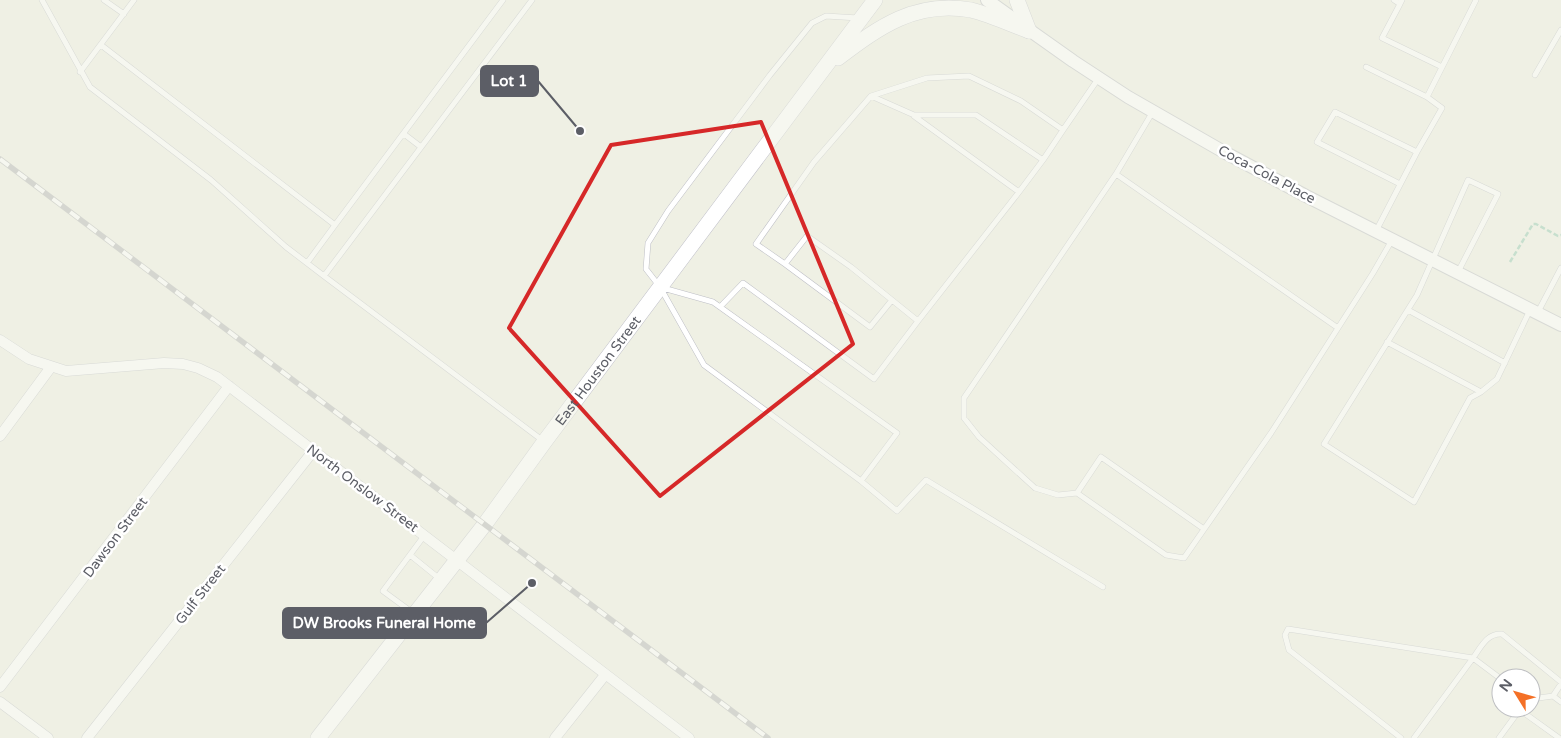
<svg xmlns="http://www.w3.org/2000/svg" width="1561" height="738" viewBox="0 0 1561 738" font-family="'Varela Round',sans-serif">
<rect width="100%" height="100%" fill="#eff0e4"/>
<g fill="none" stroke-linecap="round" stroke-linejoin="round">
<defs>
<path id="service" d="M 42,0 L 90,87 L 211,180 L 286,247 L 324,276
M 104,0 L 124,14
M 532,0 L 324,276 L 542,440
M 1394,0 L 1400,4 L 1402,0
M 1400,4 L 1382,38 L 1442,67
M 101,45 L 335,225 L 503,0
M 1366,67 L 1427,97 L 1476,0
M 80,72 L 134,0
M 1535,75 L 1561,30
M 1152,113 L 1116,174 L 1338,328 L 1373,273 L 1392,240
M 914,116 L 1019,192 L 1043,160
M 1063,130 L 1098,79
M 404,134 L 421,147
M 1417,152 L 1442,108 L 1427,97
M 1376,231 L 1417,152 L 1335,112 L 1317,142 L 1400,184
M 307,263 L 335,225
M 785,264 L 756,244 L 814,162 L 871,96 L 927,78 L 969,76 L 1021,101 L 1063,130 L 1043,160 L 976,115 L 914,115 L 871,96
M 1458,272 L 1498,194 L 1468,180 L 1417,295 L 1324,444 L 1414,502 L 1470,398 L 1481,392 L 1497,379 L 1530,310
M 663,288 L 713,302 L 897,433 L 861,481 L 704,365 L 660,287 L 646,269 L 648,243 L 668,211 L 770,75 L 812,23 L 826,16 L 858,18
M 720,307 L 743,283 L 874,379 L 918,321 L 851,267 L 807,236 L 785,264 L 870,327 L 892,300
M 1408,310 L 1505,363
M 1538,312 L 1561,268
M 918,321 L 1019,192
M 1387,342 L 1481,392
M 861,481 L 897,511 L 926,480 L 1103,587
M 1077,493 L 1058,495 L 1035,488 L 979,437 L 964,418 L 964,398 L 1116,174
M 1204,529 L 1101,457 L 1077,493 L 1166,555 L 1184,558 L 1271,433 L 1338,328
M 410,555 L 441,580
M 413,613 L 383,591 L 424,536
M 1553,696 L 1561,702
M 1531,699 L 1553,696 L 1561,684
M 1520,710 L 1559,738
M 1401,738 L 1289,650 L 1285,635 L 1288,629 L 1473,658 C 1481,647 1487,633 1502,634 L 1561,682
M 1414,738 L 1473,658 L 1501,679
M 1499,738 L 1521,708"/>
<path id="minor" d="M 0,340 L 29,359 L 66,371 L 164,363 L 183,364 L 198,368 L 217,377 L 689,738
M 0,436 L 51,367
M 0,687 L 229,386
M 0,702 L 48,738
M 87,738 L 314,450
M 555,738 L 605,675"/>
<path id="tertiary" d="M 987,0 L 1073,61 L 1128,97 L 1224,152 L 1306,196 L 1561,325"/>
<g id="secondary">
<path d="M 1017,0 L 1029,31"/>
<path d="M 838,58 C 879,27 916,0 971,10 C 991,15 1010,24 1029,31"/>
<path id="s1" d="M 318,738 L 485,524 L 545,441 L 875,0"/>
</g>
</defs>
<!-- service casing -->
<use href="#service" stroke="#bebfc6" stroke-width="6"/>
<!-- minor casing -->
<use href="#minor" stroke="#bebfc6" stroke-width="11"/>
<!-- tertiary casing -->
<use href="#tertiary" stroke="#bebfc6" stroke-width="14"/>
<!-- secondary casing -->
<use href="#secondary" stroke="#c1c1ca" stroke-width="16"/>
<!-- path -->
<path stroke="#97cab4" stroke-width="2.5" stroke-dasharray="5 2.5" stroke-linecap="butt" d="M 1510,262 L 1533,224 L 1536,224 L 1558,236 L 1561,235"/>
<!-- service -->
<use href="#service" stroke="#fff" stroke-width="5"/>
<!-- minor -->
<use href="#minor" stroke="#fff" stroke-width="10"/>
<!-- tertiary -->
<use href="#tertiary" stroke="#fff" stroke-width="12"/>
<!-- secondary -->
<use href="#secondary" stroke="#fff" stroke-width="15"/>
<defs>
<path id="rail" d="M 0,159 L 768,738"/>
</defs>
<!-- rail casing -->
<use href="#rail" stroke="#b7b7b9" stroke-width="5.5"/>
<!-- rail -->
<use href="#rail" stroke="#fff" stroke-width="4" stroke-dasharray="11" stroke-linecap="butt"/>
</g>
<!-- marked area -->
<path d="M0 0H1561V738H0ZM 761,122 L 853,344 L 660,496 L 509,328 L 611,145 Z" fill="#eff0e4" fill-opacity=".55" fill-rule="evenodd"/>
<path fill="none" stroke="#d62828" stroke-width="4" stroke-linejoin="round" d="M 761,122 L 853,344 L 660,496 L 509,328 L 611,145 Z"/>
<g text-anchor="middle" stroke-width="5" stroke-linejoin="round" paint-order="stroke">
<!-- street labels -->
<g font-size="14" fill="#5c5e66" stroke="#fff">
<text transform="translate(1267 174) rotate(28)" y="5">Coca-Cola Place</text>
<text dy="5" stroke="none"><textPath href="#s1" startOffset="462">East Houston Street</textPath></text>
<text transform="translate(363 488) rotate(37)" y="5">North Onslow Street</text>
<text transform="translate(115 537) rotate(-53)" y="5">Dawson Street</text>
<text transform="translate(200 594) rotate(-52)" y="5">Gulf Street</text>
</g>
</g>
<!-- callouts -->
<path fill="none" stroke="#5c5e66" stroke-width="2" d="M580 131L538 81M532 583L486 623"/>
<g fill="#5c5e66" stroke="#fff" stroke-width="2">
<circle cx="580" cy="131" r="5"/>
<circle cx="532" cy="583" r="5"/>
</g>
<g fill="#5c5e66" stroke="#5c5e66" stroke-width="2">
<rect x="481" y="66" width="57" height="30" rx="5"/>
<rect x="283" y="608" width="203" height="30" rx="5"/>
</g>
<g font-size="15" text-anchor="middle" font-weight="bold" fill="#fff">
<text x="509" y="86">Lot 1</text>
<text x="384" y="628">DW Brooks Funeral Home</text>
</g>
<!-- north arrow -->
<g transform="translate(1516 693) rotate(307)"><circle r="24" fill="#ffffff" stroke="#bebfc2"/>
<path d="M0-4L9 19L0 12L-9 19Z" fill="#f47026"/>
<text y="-8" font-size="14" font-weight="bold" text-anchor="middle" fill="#5c5e66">N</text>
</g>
</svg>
